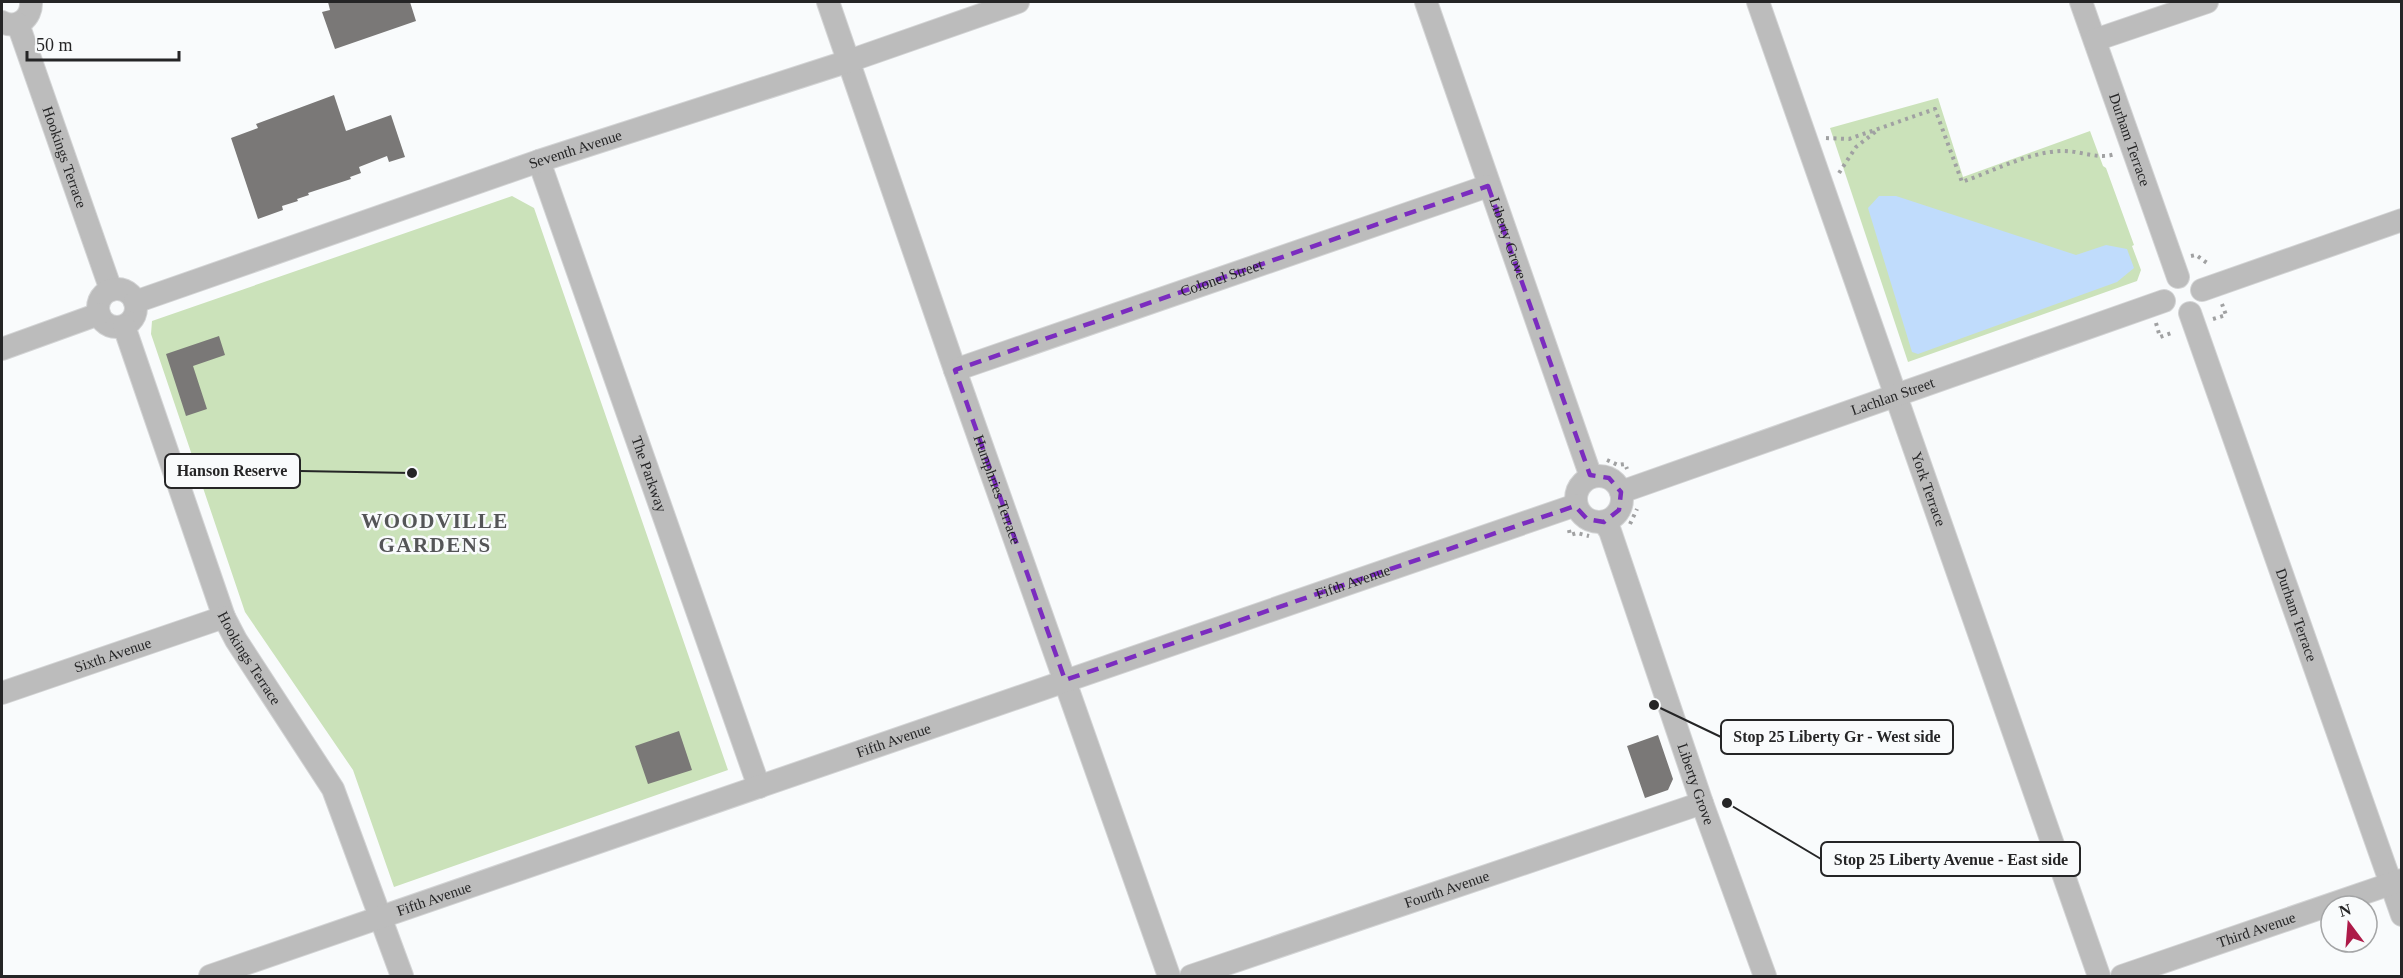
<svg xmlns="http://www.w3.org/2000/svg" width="2403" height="978" viewBox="0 0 2403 978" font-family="'Times New Roman',serif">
<rect width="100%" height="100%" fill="#f9fbfc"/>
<!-- green -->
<path fill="#cbe2ba" d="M 1938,98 L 1963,177 L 2090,131 L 2103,166 L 2106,168 L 2134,245 L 2132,246 L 2141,270 L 2137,281 L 1908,362 L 1830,128 Z
M 512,196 L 534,208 L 728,770 L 394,887 L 353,770 L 245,612 L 151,334 L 152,321 Z"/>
<!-- water -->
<path fill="#c0dcfc" d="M 1879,196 L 1896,196 L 2076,255 L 2106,245 L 2127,249 L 2134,268 L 2117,282 L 1918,354 L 1912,352 L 1868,208 Z"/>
<!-- building -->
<path fill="#7a7877" d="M 328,2 L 410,2 L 416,21 L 335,49 L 322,12 L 330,10 Z
M 334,95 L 346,131 L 391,115 L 405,157 L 389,162 L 387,156 L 359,167 L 361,173 L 350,177 L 351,179 L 308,193 L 309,195 L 297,199 L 298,201 L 282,206 L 283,210 L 258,219 L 231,138 L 258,128 L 256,124 Z
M 219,336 L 225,355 L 193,366 L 207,409 L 186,416 L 166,354 Z
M 679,731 L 692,770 L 648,784 L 635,746 Z
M 1658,735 L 1673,779 L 1668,790 L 1645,798 L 1627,746 Z"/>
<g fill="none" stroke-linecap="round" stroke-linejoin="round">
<defs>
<g id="minor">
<path id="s1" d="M 828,2 L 955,370 L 1169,976"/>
<path id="s2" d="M 1426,2 L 1591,477"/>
<path id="s3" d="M 1758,2 L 2099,976"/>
<path id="s4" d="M 2081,2 L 2178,277"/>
<path d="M 2,22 C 17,30 32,18 31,2"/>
<path id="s5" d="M 18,24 L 111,290"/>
<path d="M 2095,40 L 2207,2"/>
<path id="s6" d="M 539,161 L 759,787"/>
<circle cx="117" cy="308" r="19"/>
<path d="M 2202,290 L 2402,220"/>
<path id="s7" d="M 135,302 L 539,161 L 849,61 L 1018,2"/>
<path id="s8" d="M 2190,313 L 2402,915"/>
<path id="s9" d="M 124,326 L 224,617 L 236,640 L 333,789 L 402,976"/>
<path d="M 2,349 L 99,314"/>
<path id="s10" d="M 955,370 L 1488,186"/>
<circle cx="1599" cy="499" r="23"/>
<path id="s11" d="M 1621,492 L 2164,301"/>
<path id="s12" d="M 1604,522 L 1610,531 L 1702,803 L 1765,976"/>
<path id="s13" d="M 2,693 L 224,617"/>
<path id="s14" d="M 210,976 L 1576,505"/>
<path id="s15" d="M 1191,976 L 1702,803"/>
<path id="s16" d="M 2122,976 L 2402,880"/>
</g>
</defs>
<!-- minor casing -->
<use href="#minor" stroke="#d3d4d5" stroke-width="24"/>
<!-- path -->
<path stroke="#a0a1a2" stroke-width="4" stroke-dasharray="3 4.5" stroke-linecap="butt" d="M 1826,138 L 1849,139 L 1935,109 L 1962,182 C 1993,171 2027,153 2060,151 C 2079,150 2098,160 2115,154
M 1839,173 L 1856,147 L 1879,129
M 2191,256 L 2196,255 L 2210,265
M 2213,319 L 2226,315 L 2222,304
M 2156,323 L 2160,337 L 2174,332
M 1607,460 L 1618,465 L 1625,464 L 1627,469
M 1630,524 L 1637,509
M 1569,530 L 1570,535 L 1577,533 L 1589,536"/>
<!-- minor -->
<use href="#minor" stroke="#bcbcbc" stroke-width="22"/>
</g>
<!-- marked area -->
<path fill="none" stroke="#7b2cbf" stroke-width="4.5" stroke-dasharray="12 8" stroke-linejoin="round" d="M 1488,186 L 1590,475 L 1609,478 L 1621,492 L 1619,510 L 1604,522 L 1587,519 L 1575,506 L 1065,680 L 955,370 Z"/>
<g text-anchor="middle" stroke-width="5" stroke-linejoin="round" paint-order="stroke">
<!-- street labels -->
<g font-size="15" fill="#252526" stroke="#f9fbfc">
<text dy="5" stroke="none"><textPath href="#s4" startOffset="146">Durham Terrace</textPath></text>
<text dy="5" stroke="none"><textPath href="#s7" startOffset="466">Seventh Avenue</textPath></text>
<text dy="5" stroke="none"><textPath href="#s5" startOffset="141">Hookings Terrace</textPath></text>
<text dy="5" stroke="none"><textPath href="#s2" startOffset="250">Liberty Grove</textPath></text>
<text dy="5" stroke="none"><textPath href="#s10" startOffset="282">Colonel Street</textPath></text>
<text dy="5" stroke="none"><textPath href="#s11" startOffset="288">Lachlan Street</textPath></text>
<text dy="5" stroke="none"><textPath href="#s6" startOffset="332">The Parkway</textPath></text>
<text dy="5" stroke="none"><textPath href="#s1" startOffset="516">Humphries Terrace</textPath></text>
<text dy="5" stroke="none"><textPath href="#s3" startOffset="516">York Terrace</textPath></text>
<text dy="5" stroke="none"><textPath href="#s14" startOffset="1209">Fifth Avenue</textPath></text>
<text dy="5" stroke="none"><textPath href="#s8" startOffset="320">Durham Terrace</textPath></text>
<text dy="5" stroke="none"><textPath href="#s13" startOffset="117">Sixth Avenue</textPath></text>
<text dy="5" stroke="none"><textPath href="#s9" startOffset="356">Hookings Terrace</textPath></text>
<text dy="5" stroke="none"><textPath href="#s14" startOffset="723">Fifth Avenue</textPath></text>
<text dy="5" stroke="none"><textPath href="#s12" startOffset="278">Liberty Grove</textPath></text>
<text dy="5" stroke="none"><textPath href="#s15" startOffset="270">Fourth Avenue</textPath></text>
<text dy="5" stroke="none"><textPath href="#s14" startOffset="237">Fifth Avenue</textPath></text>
<text dy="5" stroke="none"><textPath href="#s16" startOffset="142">Third Avenue</textPath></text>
</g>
<!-- district labels -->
<g font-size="21" font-weight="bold" letter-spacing="1.5" fill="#545557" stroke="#f9fbfc">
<text x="435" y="528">WOODVILLE<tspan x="435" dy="24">GARDENS</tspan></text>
</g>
</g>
<!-- callouts -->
<path fill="none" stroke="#252526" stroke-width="2" d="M412 473L300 471M1654 705L1721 737M1727 803L1821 859"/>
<g fill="#252526" stroke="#f9fbfc" stroke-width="2">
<circle cx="412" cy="473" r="6"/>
<circle cx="1654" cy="705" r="6"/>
<circle cx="1727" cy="803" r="6"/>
</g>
<g fill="#f9fbfc" stroke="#252526" stroke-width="2">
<rect x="165" y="454" width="135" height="34" rx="6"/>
<rect x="1721" y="720" width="232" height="34" rx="6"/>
<rect x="1821" y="842" width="259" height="34" rx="6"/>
</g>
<g font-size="16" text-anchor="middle" font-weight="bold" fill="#252526">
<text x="232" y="476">Hanson Reserve</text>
<text x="1837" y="742">Stop 25 Liberty Gr - West side</text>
<text x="1951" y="865">Stop 25 Liberty Avenue - East side</text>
</g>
<!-- border -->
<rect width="2403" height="978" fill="none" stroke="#252526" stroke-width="6"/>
<!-- north arrow -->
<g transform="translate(2349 924) rotate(344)"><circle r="28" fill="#f9fbfc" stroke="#a4a5a6" stroke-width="1.5"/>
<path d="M0-4.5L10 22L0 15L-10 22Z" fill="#ad1a48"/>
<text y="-9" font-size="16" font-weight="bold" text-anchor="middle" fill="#252526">N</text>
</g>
<!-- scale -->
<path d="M27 51v9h152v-9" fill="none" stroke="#252526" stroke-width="3"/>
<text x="36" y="51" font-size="18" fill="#252526" stroke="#f9fbfc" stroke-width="4.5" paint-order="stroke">50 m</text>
</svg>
